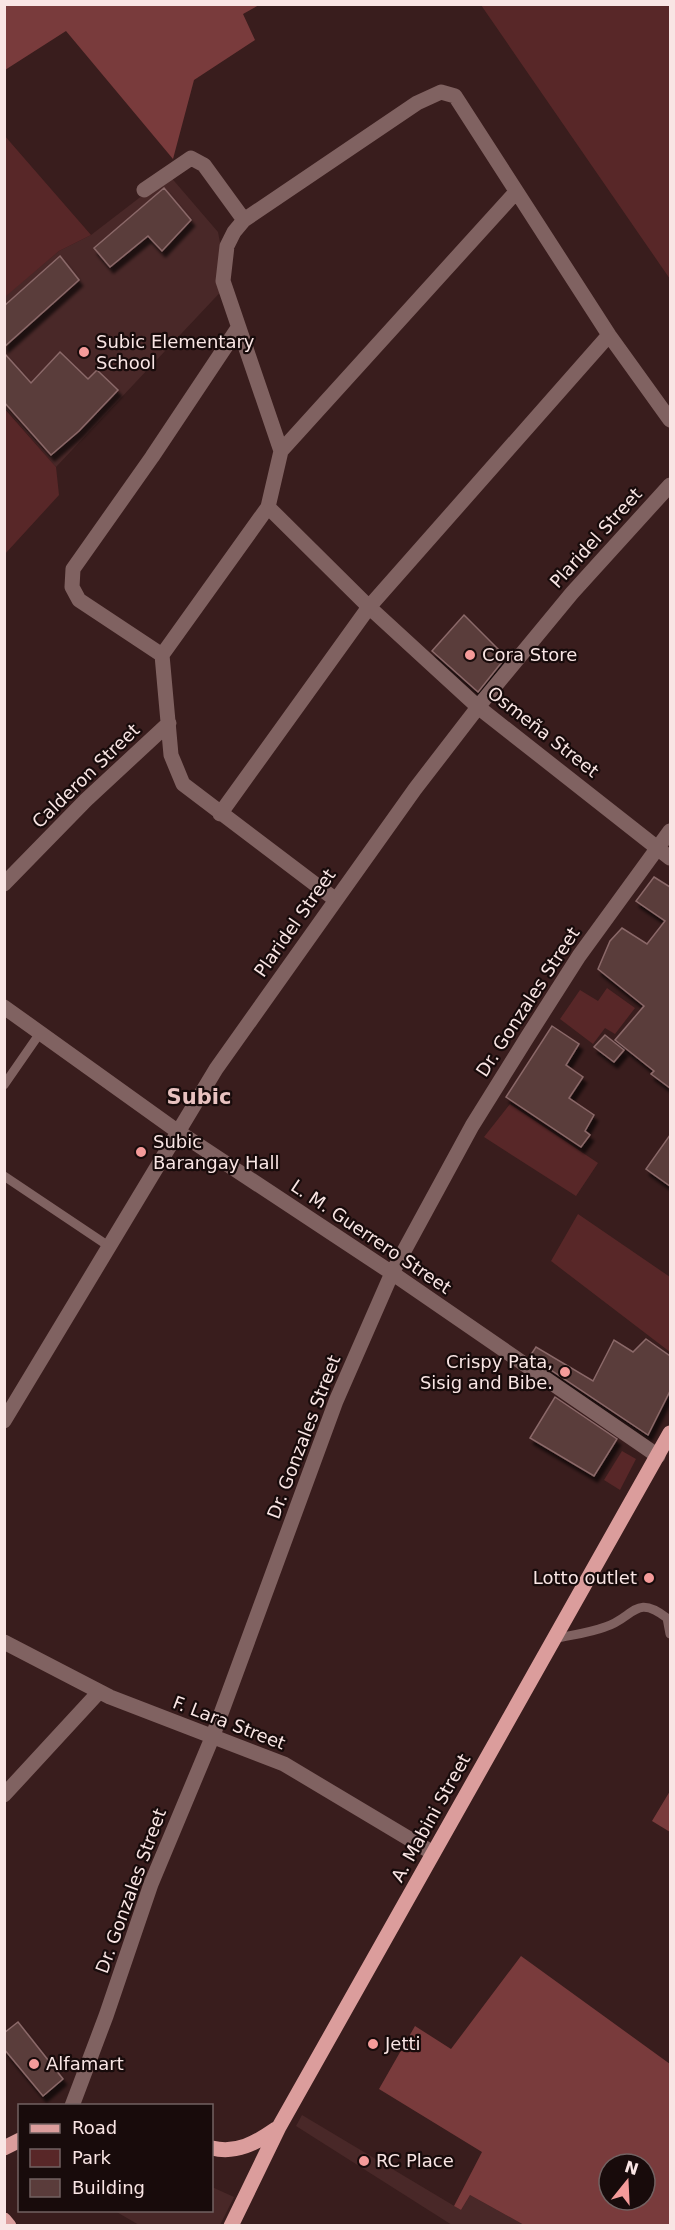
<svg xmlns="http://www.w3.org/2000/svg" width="675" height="2230" viewBox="0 0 675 2230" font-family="'DejaVu Sans',sans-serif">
<defs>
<filter id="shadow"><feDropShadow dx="3.5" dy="6" stdDeviation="1.5" flood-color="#0009"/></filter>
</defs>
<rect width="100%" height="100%" fill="#391d1d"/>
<!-- built -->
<path fill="#492828" d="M 169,175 L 218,232 L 228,284 L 56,467 L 5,408 L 4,297 L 59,251 L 91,235 Z
M 302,2115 L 461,2210 L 470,2195 L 524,2225 L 452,2225 L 296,2126 Z
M 212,2187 L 234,2197 L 220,2225 L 139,2225 L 115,2211 L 212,2210 Z"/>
<!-- green -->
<path fill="#582728" d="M 481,5 L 670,5 L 670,279 Z
M 4,135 L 91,235 L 59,251 L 5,297 Z
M 4,408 L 56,467 L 59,495 L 5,554 Z
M 607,988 L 635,1008 L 615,1034 L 605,1028 L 593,1044 L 560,1019 L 580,990 L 598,1001 Z
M 510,1104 L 598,1163 L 576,1196 L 484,1137 Z
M 578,1214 L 670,1277 L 670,1352 L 551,1261 Z
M 622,1451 L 636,1459 L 620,1490 L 604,1480 Z"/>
<!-- forest -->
<path fill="#793b3c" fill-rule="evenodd" d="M 5,4 L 259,4 L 259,5 L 243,14 L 255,40 L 194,80 L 173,159 L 66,31 L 5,70 Z
M 670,1791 L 670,1832 L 652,1821 Z
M 521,1956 L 670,2064 L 670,2225 L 524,2225 L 470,2195 L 461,2210 L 454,2206 L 482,2152 L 379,2089 L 415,2026 L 451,2049 ZM 609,2164 L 645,2164 L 645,2200 L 609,2200 Z"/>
<!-- building -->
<path fill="#5a3c3b" stroke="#8b6969" stroke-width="1.5" filter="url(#shadow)" d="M 164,188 L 191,220 L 162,251 L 148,236 L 110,267 L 94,248 Z
M 60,256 L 79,280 L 4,347 L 4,306 Z
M 60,352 L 88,379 L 97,370 L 118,390 L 79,431 L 51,455 L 4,402 L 4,353 L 31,383 Z
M 464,615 L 506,657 L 478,692 L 432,651 Z
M 654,877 L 670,887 L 670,1088 L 651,1074 L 654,1071 L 615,1040 L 644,1006 L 598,969 L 610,941 L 622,928 L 647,944 L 665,921 L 636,901 Z
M 552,1026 L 579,1044 L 566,1065 L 583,1077 L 569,1098 L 594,1115 L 585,1131 L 590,1135 L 581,1147 L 506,1097 Z
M 605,1035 L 624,1050 L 614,1062 L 594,1047 Z
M 670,1135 L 670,1186 L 646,1169 Z
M 646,1339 L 670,1356 L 670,1391 L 648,1435 L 530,1356 L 536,1347 L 593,1381 L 614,1340 L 633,1352 Z
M 555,1397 L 617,1439 L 594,1476 L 530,1438 Z
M 18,2022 L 63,2079 L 43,2096 L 4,2049 L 4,2033 Z"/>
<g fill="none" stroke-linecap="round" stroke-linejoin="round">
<!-- service -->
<path stroke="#806261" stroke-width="9" d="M 4,1085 L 40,1033
M 4,1176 L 110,1247
M 554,1639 C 571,1635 589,1633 605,1627 C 634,1618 635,1593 667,1618 L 670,1634"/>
<!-- minor -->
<path stroke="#806261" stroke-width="15" d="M 144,190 L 191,158 L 204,165 L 244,220
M 281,451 L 515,193
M 268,507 L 369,607 L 478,707 L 670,858
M 162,655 L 79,600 L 72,587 L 73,569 L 152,457 L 238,328
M 220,814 L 369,607 L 609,335
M 4,884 L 86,800 L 169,723
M 336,900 L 183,784 L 171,755 L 162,655 L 268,507 L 281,451 L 223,281 L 227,246 L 234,232 L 244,220 L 417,103 L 441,92 L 455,96 L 609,335 L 670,420
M 4,1007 L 177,1131 L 392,1273 L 658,1456
M 4,1421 L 216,1069 L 336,900 L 415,789 L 482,702 L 572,593 L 670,485
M 4,1642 L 110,1697 L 284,1764 L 433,1853
M 4,1795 L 99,1692
M 72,2106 L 106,2016 L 151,1884 L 212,1738 L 336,1401 L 392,1273 L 472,1126 L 528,1036 L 579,956 L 670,831"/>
<!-- primary -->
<path stroke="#db9d9c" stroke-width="15" d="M 4,2148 L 20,2140
M 212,2148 C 236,2154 256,2143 276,2129
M 4,2220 L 9,2226
M 231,2226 L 279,2127 L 670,1433"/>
</g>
<!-- markers -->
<g fill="#f59b9a" stroke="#180b0b" stroke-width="2">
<circle cx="84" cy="352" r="6"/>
<circle cx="470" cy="655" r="6"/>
<circle cx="141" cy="1152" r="6"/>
<circle cx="565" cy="1372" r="6"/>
<circle cx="649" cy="1578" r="6"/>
<circle cx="373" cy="2044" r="6"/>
<circle cx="34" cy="2064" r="6"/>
<circle cx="364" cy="2161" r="6"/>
</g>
<g text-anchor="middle" stroke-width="4.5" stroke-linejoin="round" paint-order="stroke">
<!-- poi labels -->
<g font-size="18" fill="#f9e5e4" stroke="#180b0b" text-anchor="start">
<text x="96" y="348">Subic Elementary<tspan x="96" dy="21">School</tspan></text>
<text x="482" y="661">Cora Store</text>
<text x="153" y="1148">Subic<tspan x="153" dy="21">Barangay Hall</tspan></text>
<text x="553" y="1368" text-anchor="end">Crispy Pata,<tspan x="553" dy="21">Sisig and Bibe.</tspan></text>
<text x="637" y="1584" text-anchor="end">Lotto outlet</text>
<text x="385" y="2050">Jetti</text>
<text x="46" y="2070">Alfamart</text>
<text x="376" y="2167">RC Place</text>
</g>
<!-- street labels -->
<g font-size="18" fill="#f9e5e4" stroke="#180b0b">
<text transform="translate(596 538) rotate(-48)" y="6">Plaridel Street</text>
<text transform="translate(543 732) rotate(38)" y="6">Osmeña Street</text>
<text transform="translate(86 776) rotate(-44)" y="6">Calderon Street</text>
<text transform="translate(295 923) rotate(-55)" y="6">Plaridel Street</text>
<text transform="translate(528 1002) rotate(-57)" y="6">Dr. Gonzales Street</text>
<text transform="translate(371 1237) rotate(34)" y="6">L. M. Guerrero Street</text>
<text transform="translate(304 1437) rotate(-69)" y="6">Dr. Gonzales Street</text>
<text transform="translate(229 1723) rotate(21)" y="6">F. Lara Street</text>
<text transform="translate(431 1818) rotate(-61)" y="6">A. Mabini Street</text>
<text transform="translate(131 1891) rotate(-70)" y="6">Dr. Gonzales Street</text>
</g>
<!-- quarter labels -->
<g font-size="21" font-weight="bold" fill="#e8c2c0" stroke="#180b0b">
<text x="199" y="1104">Subic</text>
</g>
</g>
<!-- border -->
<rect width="675" height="2230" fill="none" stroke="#f9e5e4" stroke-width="12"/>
<!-- legend -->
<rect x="18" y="2104" width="195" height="108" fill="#180b0b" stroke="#726262" stroke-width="1.5"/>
<rect x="30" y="2124" width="30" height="9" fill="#db9d9c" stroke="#726262" stroke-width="1.5"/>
<text x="72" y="2134" font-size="18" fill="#f9e5e4">Road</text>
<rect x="30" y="2149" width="30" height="18" fill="#582728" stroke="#726262" stroke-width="1.5"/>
<text x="72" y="2164" font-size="18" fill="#f9e5e4">Park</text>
<rect x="30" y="2179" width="30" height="18" fill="#5a3c3b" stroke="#726262" stroke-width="1.5"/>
<text x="72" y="2194" font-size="18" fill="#f9e5e4">Building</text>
<!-- north arrow -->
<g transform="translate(627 2182) rotate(18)"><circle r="28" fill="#180b0b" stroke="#726262" stroke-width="1.5"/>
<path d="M0-4.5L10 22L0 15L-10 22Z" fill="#f59b9a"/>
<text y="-9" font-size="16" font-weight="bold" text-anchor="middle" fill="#f9e5e4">N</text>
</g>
</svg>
